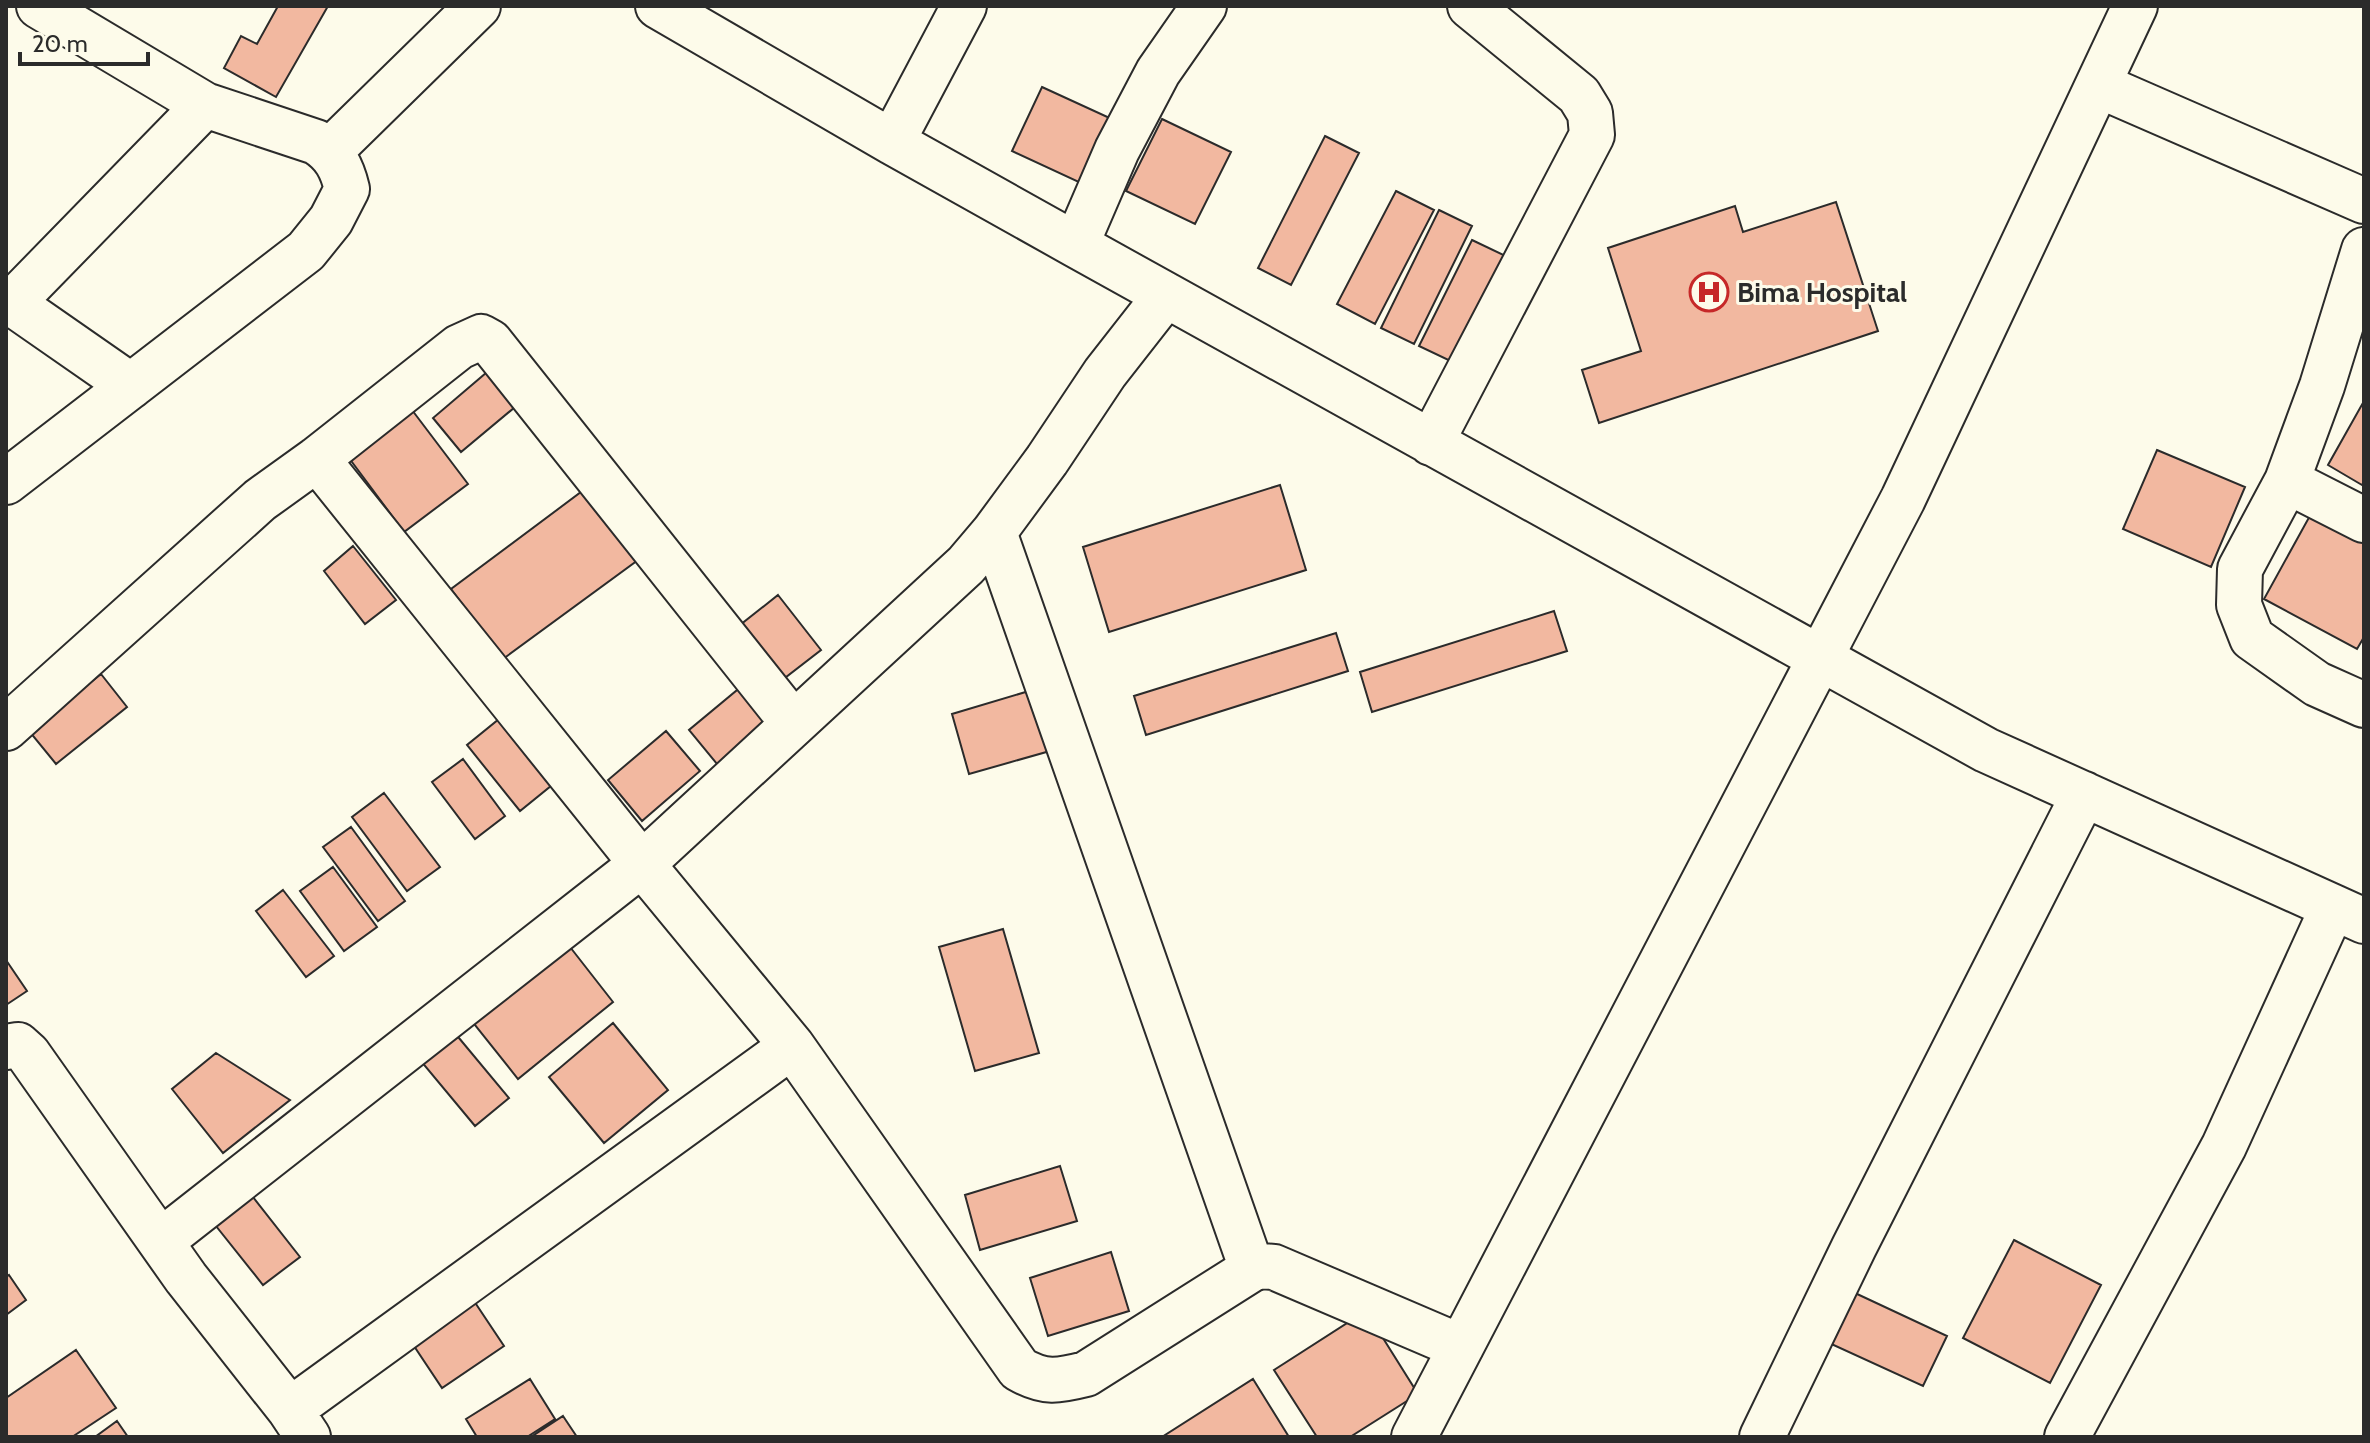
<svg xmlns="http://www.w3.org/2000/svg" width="2370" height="1443" viewBox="0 0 2370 1443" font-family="Cabin,sans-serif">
<rect width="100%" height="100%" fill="#fdfbea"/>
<!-- building -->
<path fill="#f2b8a0" stroke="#2b2b2b" stroke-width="2" d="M 278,6 L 328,6 L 276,97 L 224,68 L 241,36 L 257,44 Z
M 1042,87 L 1114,120 L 1083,184 L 1012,151 Z
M 1162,119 L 1231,152 L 1195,224 L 1126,191 Z
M 1325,136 L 1359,153 L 1291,285 L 1258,268 Z
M 1396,191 L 1434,210 L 1375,324 L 1337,304 Z
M 1836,202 L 1878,331 L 1599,423 L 1582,370 L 1641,351 L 1608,248 L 1735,206 L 1743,232 Z
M 1439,210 L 1472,226 L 1414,344 L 1381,328 Z
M 1472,240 L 1516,261 L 1463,367 L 1419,346 Z
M 493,367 L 521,402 L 461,452 L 433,418 Z
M 2364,401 L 2364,482 L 2362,485 L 2328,465 Z
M 412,410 L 468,484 L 404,532 L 349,458 Z
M 2157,450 L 2245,487 L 2211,567 L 2123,529 Z
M 1280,485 L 1306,570 L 1109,632 L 1083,547 Z
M 585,489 L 638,560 L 503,659 L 451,589 Z
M 2312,512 L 2364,539 L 2364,637 L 2357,649 L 2264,599 Z
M 353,546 L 396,600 L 365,624 L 324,571 Z
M 778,595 L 821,650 L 777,684 L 735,629 Z
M 1554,611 L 1567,651 L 1372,712 L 1360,672 Z
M 1336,633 L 1348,671 L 1146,735 L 1134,696 Z
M 101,674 L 127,707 L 56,764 L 29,731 Z
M 748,681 L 781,720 L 722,770 L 689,730 Z
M 1039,688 L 1057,749 L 969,774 L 952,714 Z
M 504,715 L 557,781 L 520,811 L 467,745 Z
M 666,731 L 700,771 L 642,821 L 608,780 Z
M 463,759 L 505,816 L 475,839 L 432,782 Z
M 384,793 L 440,867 L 407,891 L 352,817 Z
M 351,827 L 405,901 L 378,921 L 323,847 Z
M 333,867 L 377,927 L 344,951 L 300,891 Z
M 283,890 L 334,956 L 306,977 L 256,911 Z
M 1003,929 L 1039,1053 L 975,1071 L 939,947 Z
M 563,938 L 613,1002 L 518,1079 L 467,1015 Z
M 6,960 L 27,991 L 6,1005 Z
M 613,1023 L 668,1090 L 604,1143 L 549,1077 Z
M 449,1026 L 509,1098 L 475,1126 L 415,1054 Z
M 216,1053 L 290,1100 L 223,1153 L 172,1089 Z
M 1060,1166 L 1077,1221 L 980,1250 L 965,1195 Z
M 249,1192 L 300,1257 L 263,1285 L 212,1221 Z
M 2014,1240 L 2101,1285 L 2050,1383 L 1963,1338 Z
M 1111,1252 L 1129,1311 L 1048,1336 L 1030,1278 Z
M 9,1275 L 26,1300 L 6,1315 L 6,1277 Z
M 1840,1286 L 1947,1336 L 1923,1386 L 1816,1337 Z
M 474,1301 L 504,1346 L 442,1388 L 412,1343 Z
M 1366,1311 L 1418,1394 L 1350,1437 L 1317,1437 L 1274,1370 Z
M 76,1350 L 116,1408 L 72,1437 L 8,1437 L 6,1434 L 6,1398 Z
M 530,1379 L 555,1419 L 527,1437 L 477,1437 L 466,1419 Z
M 1253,1379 L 1289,1437 L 1162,1437 Z
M 563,1416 L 577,1437 L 531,1437 Z
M 117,1421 L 128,1437 L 95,1437 Z"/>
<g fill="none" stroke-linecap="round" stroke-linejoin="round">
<defs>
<path id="minor" d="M 658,6 L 892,142 L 1076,245 L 1986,750 L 2364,921
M 2098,85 L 2364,201
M 892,142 L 964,6
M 330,151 L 478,6
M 1076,245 L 1117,150 L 1158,72 L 1204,6
M 2364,250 L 2322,386 L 2287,481 L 2240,569 L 2239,605 L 2252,638 L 2317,684 L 2364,705
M 6,299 L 131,386
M 12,303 L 205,105
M 1431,443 L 1592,135 L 1590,113 L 1579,95 L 1470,6
M 317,459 L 642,864 L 792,1046 L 1019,1369 C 1045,1384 1058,1381 1086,1374 L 1252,1269 L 1262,1266 L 1274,1267 L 1461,1347
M 2287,481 L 2364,520
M 6,482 L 306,251 L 331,220 L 347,189 C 342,168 335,154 316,142 L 205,105 L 39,6
M 994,532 L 1252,1269
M 6,728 L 260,500 L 317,459 L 459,347 L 481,337 L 490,342 L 793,723
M 6,1047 L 18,1045 L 28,1054 L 186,1278 L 290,1410 L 308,1437
M 161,1241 L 642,864 L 966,565 L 994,532 L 1047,460 L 1105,373 L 1166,295
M 290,1410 L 792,1046
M 1414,1437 L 1903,499 L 2135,6
M 1762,1437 L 1854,1247 L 2084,794
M 2067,1437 L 2224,1146 L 2333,907"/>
</defs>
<!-- minor casing -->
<use href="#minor" stroke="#2b2b2b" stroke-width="48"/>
<!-- minor -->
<use href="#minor" stroke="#fdfbea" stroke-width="44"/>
</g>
<!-- icons -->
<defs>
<symbol id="hospital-ring" viewBox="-11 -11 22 22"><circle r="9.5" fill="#fdfbea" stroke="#c62828" stroke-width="1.5"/><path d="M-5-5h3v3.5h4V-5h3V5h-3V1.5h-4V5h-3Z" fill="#c62828"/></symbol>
</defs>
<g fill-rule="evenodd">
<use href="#hospital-ring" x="1687" y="270" width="44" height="44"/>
</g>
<g text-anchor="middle" stroke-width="6" stroke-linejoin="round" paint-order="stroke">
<!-- poi labels -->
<g font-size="28" font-weight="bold" fill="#2b2b2b" stroke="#fdfbea" text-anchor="start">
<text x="1737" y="302">Bima Hospital</text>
</g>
</g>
<!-- border -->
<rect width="2370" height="1443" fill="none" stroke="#2b2b2b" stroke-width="16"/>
<!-- scale -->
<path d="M20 52v12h128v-12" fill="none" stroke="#2b2b2b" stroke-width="4"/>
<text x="32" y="52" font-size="24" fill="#2b2b2b" stroke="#fdfbea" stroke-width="6" paint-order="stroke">20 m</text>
</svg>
